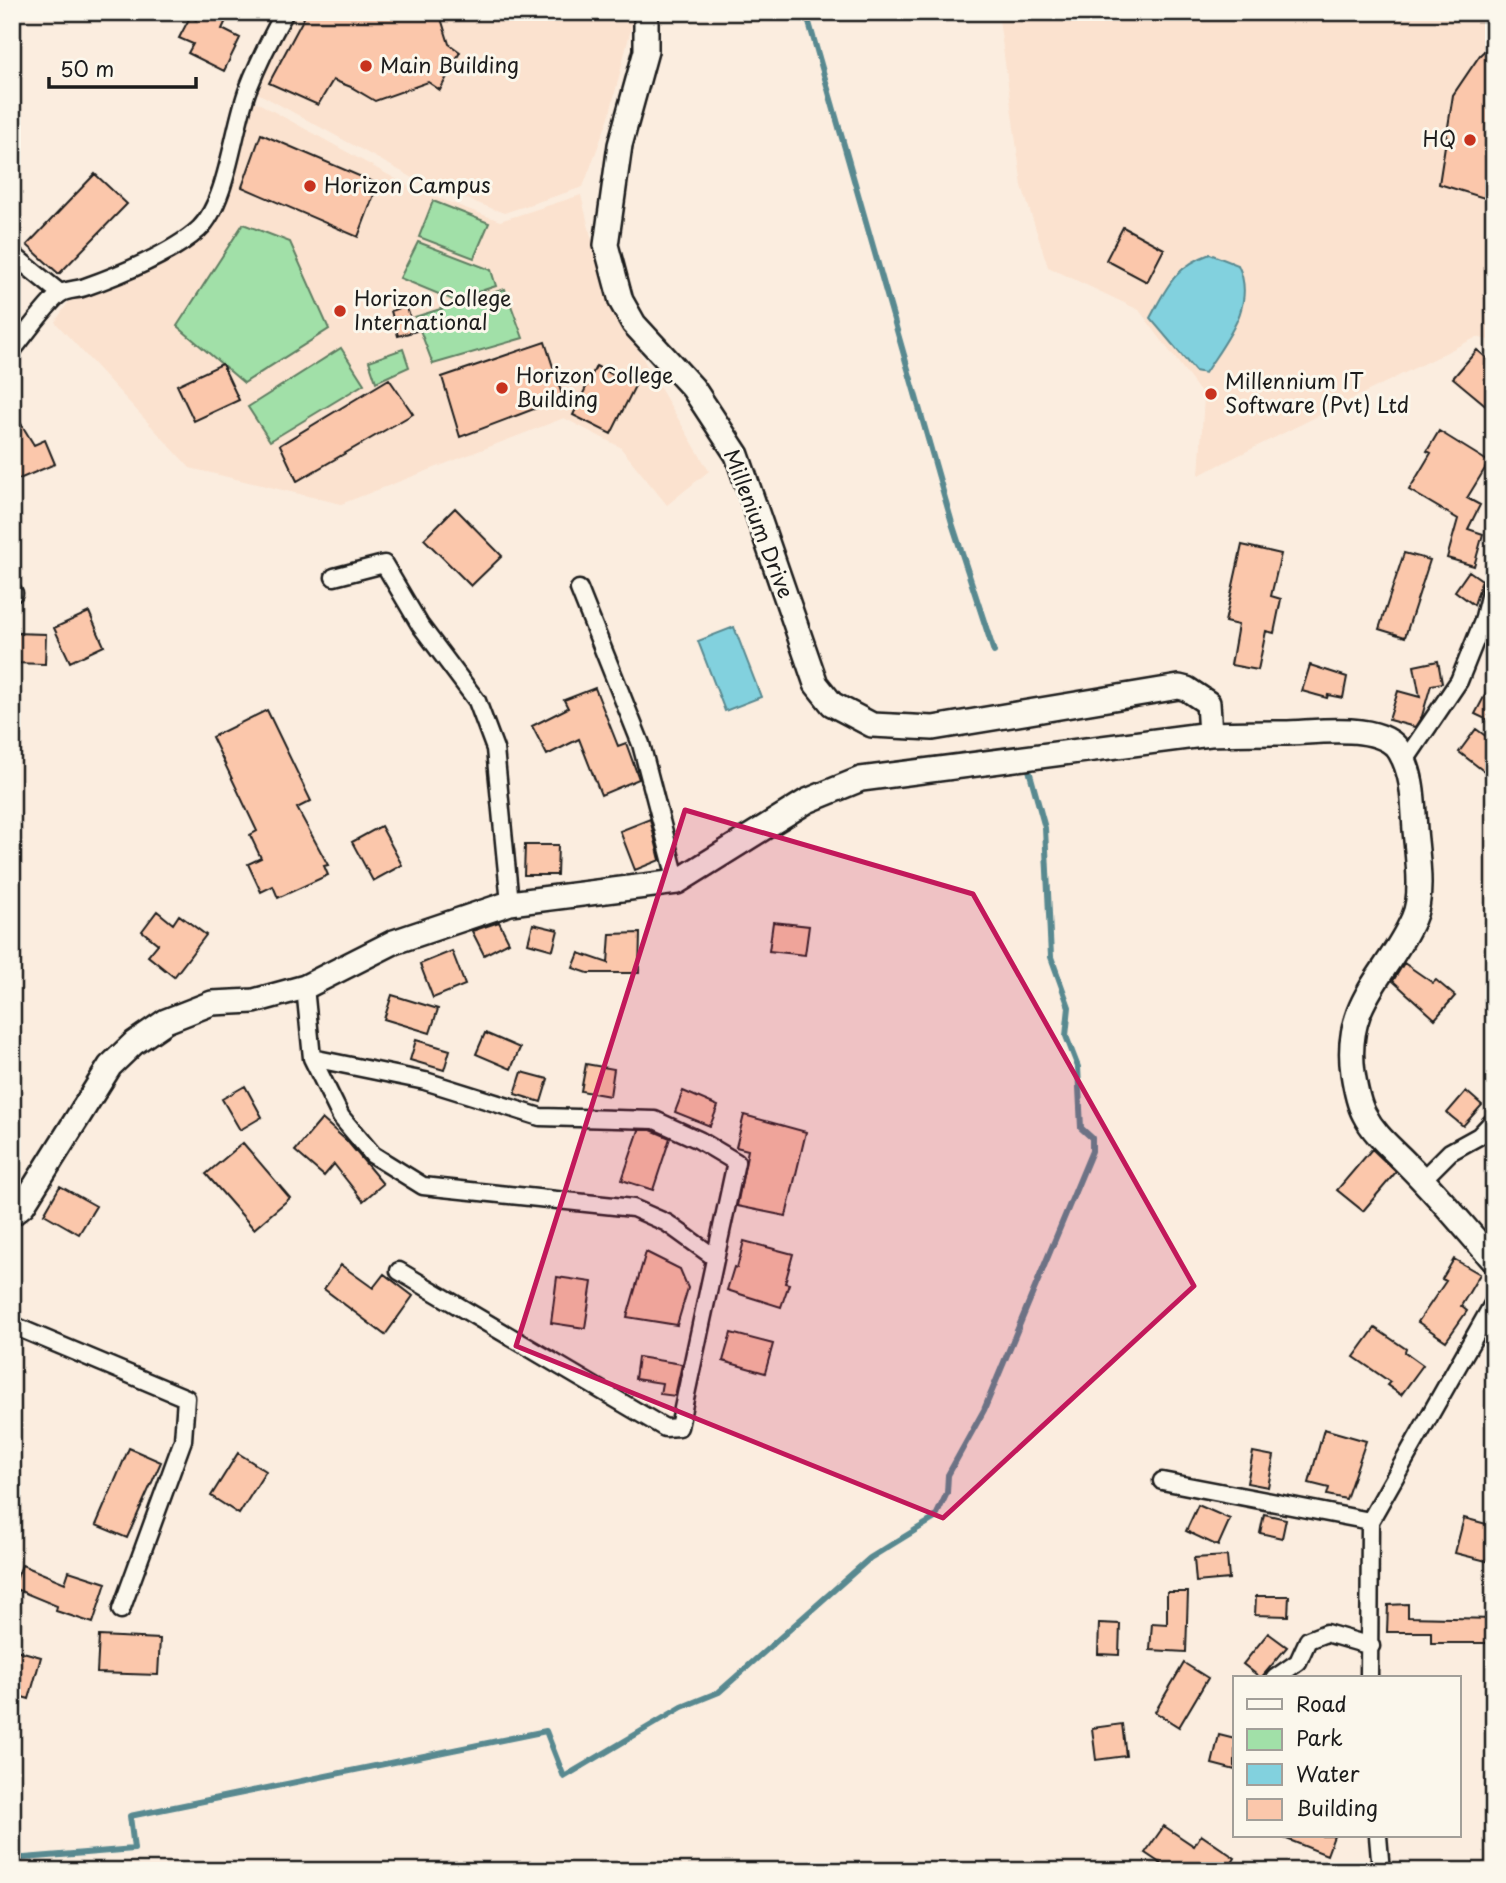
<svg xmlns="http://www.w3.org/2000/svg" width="1506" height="1883" viewBox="0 0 1506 1883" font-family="'Playpen Sans',sans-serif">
<rect width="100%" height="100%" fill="#fbeddf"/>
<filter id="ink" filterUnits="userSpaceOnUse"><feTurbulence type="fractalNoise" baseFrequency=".0143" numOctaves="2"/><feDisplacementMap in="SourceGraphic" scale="14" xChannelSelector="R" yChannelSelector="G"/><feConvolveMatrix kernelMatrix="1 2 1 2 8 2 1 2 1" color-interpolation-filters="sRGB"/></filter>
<g filter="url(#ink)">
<!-- built -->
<path fill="#fbe2cf" d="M 297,12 L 635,12 L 609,117 L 583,187 L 504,213 L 417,180 L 254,91 Z
M 998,12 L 1494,12 L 1494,342 L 1477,337 L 1199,475 L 1204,397 L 1139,310 L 1048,267 L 1022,186 Z
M 251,99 L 414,189 L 500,221 L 581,195 L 602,282 L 647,366 L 709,471 L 667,505 L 620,447 L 564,418 L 341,504 L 190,468 L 55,322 L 69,301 L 94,289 L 167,262 L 197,240 L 235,167 Z"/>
<!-- green -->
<path fill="#a1e0a8" stroke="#5e7e62" stroke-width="2" d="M 433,201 L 489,223 L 474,258 L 419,237 Z
M 243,224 L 290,242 L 329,329 L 244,383 L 177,326 Z
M 418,242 L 491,270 L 496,286 L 453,300 L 400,278 Z
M 505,289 L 523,338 L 433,364 L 415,317 Z
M 341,348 L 364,384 L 270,441 L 248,407 Z
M 403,349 L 409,367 L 376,382 L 369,361 Z"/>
<!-- water -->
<path fill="#82d1de" stroke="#598990" stroke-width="2" d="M 1210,254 L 1238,265 C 1257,305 1226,340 1205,373 L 1195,371 L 1150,318 C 1167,287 1174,267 1210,254 Z
M 734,627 L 761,697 L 725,711 L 698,641 Z"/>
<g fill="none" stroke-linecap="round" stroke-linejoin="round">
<!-- stream -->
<path stroke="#598990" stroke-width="6" d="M 806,12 L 952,523 L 994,652
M 12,1859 L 134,1849 L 130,1816 L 546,1731 L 564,1777 L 682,1707 L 719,1692 L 870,1558 L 935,1518 L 947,1493 L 948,1475 L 984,1410 L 1092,1151 L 1092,1138 L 1081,1128 L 1078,1067 L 1066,1036 L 1069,1007 L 1051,957 L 1045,828 L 1029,770"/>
</g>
<!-- building -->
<path fill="#fbc7ab" stroke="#1c1c1c" stroke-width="2" d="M 200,12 L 230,12 L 222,29 L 240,38 L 224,71 L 188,53 L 193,44 L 179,38 L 190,17 L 196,20 Z
M 307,12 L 439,12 L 449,44 L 460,52 L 440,90 L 428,82 L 375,101 L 351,87 L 333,80 L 318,105 L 269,83 Z
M 1494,42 L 1494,201 L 1439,184 L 1453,95 L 1480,55 Z
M 261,134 L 378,184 L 358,237 L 242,187 Z
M 95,174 L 127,204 L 59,274 L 27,245 Z
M 1123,227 L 1164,249 L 1147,282 L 1106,260 Z
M 406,306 L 416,331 L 398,336 L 391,311 Z
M 545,342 L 563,398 L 460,437 L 442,377 Z
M 1477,350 L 1494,364 L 1494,412 L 1453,378 Z
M 222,364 L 239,400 L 194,421 L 177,385 Z
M 596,366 L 635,386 L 611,434 L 573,415 Z
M 389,379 L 413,414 L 297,481 L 280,445 Z
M 12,409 L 34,445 L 45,440 L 55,464 L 12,482 Z
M 1439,431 L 1489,462 L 1467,498 L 1480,505 L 1468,529 L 1483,534 L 1474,566 L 1447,558 L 1458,519 L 1409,490 L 1431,453 L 1427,451 Z
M 455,508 L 502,556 L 471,586 L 424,539 Z
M 1242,545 L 1281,554 L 1271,596 L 1281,599 L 1274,633 L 1266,631 L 1258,670 L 1231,665 L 1238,625 L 1225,622 Z
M 1404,553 L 1430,560 L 1405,637 L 1379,629 Z
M 1469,571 L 1482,580 L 1474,605 L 1455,591 Z
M 89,612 L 104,646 L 70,662 L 54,628 Z
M 12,633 L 46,634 L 45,664 L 12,663 Z
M 1438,661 L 1442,683 L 1431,685 L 1422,716 L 1415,727 L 1389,720 L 1398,691 L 1420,697 L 1414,666 Z
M 1310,665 L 1347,677 L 1343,698 L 1328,695 L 1327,698 L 1302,691 Z
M 1494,678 L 1494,723 L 1475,714 Z
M 595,688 L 618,746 L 626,743 L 639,779 L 601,795 L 579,739 L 547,755 L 532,726 L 568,708 L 564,700 Z
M 267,710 L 311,801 L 297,808 L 328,865 L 324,866 L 328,875 L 278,898 L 273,886 L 261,892 L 248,864 L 261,858 L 250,835 L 257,831 L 212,737 Z
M 1476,729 L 1494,742 L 1494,779 L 1459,752 Z
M 650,819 L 660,860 L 635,870 L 620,831 Z
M 381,826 L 402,865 L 373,881 L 352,842 Z
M 525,845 L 558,845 L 557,875 L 524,875 Z
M 157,911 L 173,924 L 179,915 L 206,935 L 174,977 L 148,956 L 158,944 L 142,931 Z
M 499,922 L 509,942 L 484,955 L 472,931 Z
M 773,922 L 809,926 L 805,955 L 769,951 Z
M 533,924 L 558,930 L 553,950 L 528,943 Z
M 640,933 L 639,973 L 588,973 L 573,968 L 579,953 L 608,963 L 610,934 Z
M 452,951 L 465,985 L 433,998 L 420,964 Z
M 1404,963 L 1433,983 L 1436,980 L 1455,996 L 1435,1019 L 1393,981 Z
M 392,995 L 438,1009 L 430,1033 L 384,1019 Z
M 485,1033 L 520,1048 L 511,1069 L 476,1054 Z
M 416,1040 L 450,1050 L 444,1070 L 410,1060 Z
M 586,1064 L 614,1069 L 610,1096 L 581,1091 Z
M 522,1072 L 548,1079 L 541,1102 L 515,1094 Z
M 245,1086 L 262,1117 L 240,1130 L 222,1099 Z
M 683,1091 L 718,1106 L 710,1126 L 675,1112 Z
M 1466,1091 L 1482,1105 L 1463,1126 L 1447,1113 Z
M 744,1115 L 806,1132 L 786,1216 L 737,1206 L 748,1150 L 736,1147 Z
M 322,1119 L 347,1141 L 383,1184 L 363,1201 L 334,1164 L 324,1176 L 295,1151 Z
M 639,1130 L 651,1130 L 670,1138 L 653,1190 L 622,1180 Z
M 243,1143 L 290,1198 L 254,1229 L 206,1174 Z
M 1372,1149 L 1396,1172 L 1363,1211 L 1337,1190 Z
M 60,1186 L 96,1206 L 79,1234 L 44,1214 Z
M 744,1241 L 793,1254 L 785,1283 L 789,1284 L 781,1307 L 727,1290 L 734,1267 L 737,1268 Z
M 646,1252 L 680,1269 L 688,1288 L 677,1325 L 627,1317 Z
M 1454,1259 L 1480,1274 L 1461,1306 L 1467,1311 L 1446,1341 L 1418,1322 L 1446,1281 L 1442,1279 Z
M 341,1265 L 373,1288 L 384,1274 L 413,1296 L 385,1335 L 324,1289 Z
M 557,1277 L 592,1282 L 585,1328 L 551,1323 Z
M 1375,1328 L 1406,1349 L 1405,1352 L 1423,1365 L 1401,1395 L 1387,1385 L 1390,1382 L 1354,1357 Z
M 731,1333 L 773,1344 L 765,1373 L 723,1361 Z
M 638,1357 L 682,1364 L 675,1396 L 660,1394 L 662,1383 L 635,1379 Z
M 1324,1429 L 1366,1441 L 1346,1499 L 1327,1495 L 1329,1488 L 1309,1483 Z
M 129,1448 L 161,1462 L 127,1538 L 96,1525 Z
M 1253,1452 L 1274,1456 L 1268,1487 L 1247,1483 Z
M 238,1453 L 266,1471 L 239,1514 L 211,1496 Z
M 1198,1505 L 1230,1519 L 1218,1546 L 1186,1531 Z
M 1264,1514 L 1286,1519 L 1282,1538 L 1260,1533 Z
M 1464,1518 L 1494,1526 L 1494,1563 L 1455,1553 Z
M 1227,1556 L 1229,1579 L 1196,1582 L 1194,1558 Z
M 22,1565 L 65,1583 L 69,1571 L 106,1583 L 93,1623 L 56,1611 L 57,1606 L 13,1588 Z
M 1167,1592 L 1188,1592 L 1186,1652 L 1150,1650 L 1152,1623 L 1167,1624 Z
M 1256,1596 L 1289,1596 L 1288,1616 L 1255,1615 Z
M 1408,1604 L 1408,1617 L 1494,1619 L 1494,1643 L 1431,1643 L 1431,1632 L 1387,1632 L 1388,1605 Z
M 1099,1623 L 1120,1624 L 1119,1655 L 1098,1654 Z
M 1268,1633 L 1287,1647 L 1261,1678 L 1243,1664 Z
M 99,1636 L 160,1639 L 158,1675 L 97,1673 Z
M 12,1649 L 41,1657 L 29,1699 L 12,1694 Z
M 1184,1663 L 1208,1678 L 1179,1727 L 1155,1712 Z
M 1122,1724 L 1126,1756 L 1096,1760 L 1092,1728 Z
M 1219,1735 L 1235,1739 L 1235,1770 L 1212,1764 Z
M 1164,1826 L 1194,1846 L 1201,1835 L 1235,1858 L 1227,1871 L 1172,1871 L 1145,1853 Z
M 1279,1836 L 1334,1836 L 1327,1855 Z"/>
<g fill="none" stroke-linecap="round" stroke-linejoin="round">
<defs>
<path id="street" d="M 12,254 L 60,293
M 12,351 C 22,339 49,301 60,294 C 66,289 78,290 85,287 C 119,275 173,253 199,229 C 228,201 233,128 248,89 C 258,63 271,37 285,12
M 334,577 L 384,564 L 420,625 L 477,701 L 495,749 L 510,903
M 579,589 L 641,744 L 677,882
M 12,590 L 14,593
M 1404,762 L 1459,681 L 1483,621 L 1494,576
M 305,987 L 312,1058 L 425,1081 L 540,1117 L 655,1120 L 699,1140 L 736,1162 L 679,1427 L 665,1428 L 399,1271
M 312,1058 L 341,1117 L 373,1155 L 423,1186 L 633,1208 L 667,1223 L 714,1257
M 1422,1180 L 1450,1152 L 1479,1136 L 1494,1120
M 12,1325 L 186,1398 L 183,1440 L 121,1610
M 1162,1481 L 1370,1521
M 1275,1678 L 1298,1662 L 1308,1640 L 1326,1633 L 1371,1646
M 1369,1678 L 1370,1521 L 1494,1302
M 1378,1836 L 1381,1871"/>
<path id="secondary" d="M 646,12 L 646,51 L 620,145 L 606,245 L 621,301 L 634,324 L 693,388 L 737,455 L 816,684 L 832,704 L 872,725 L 933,728 L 1179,687 L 1187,689 L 1208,703 L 1210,734
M 12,1214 L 23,1205 L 110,1066 L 134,1043 L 166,1021 L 212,1003 L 254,1001 L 305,987 L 394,942 L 510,903 L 677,882 L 807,801 L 861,779 L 1210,734 C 1235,733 1259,733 1284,733 C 1315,733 1382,721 1400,752 C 1414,776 1413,803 1415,830 C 1417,855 1424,896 1413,919 C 1387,977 1343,1001 1353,1073 C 1355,1086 1358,1103 1364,1114 C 1375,1136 1393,1149 1409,1166 C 1439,1196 1466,1229 1494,1261"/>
</defs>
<!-- street casing -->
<use href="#street" stroke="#1c1c1c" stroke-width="21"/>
<!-- secondary casing -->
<use href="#secondary" stroke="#1c1c1c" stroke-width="28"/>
<!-- street -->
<use href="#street" stroke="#fbf7ec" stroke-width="16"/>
<!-- secondary -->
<use href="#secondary" stroke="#fbf7ec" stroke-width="23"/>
</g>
</g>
<!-- marked area -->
<path fill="#c2185b" fill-opacity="0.2" stroke="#c2185b" stroke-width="5" stroke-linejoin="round" d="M 685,810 L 973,894 L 1194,1286 L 943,1518 L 516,1346 Z"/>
<!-- markers -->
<g fill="#c8321e" stroke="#fbf7ec" stroke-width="2.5">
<circle cx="366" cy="66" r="7"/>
<circle cx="1470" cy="140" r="7"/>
<circle cx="310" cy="186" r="7"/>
<circle cx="340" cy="311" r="7"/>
<circle cx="502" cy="388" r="7"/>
<circle cx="1211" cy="394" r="7"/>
</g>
<g text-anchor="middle" stroke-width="6" stroke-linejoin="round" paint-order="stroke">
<!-- poi labels -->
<g font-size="21" fill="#1c1c1c" stroke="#fbf7ec" text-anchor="start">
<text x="380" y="73">Main Building</text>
<text x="1456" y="147" text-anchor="end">HQ</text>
<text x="324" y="193">Horizon Campus</text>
<text x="354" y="306">Horizon College<tspan x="354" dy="24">International</tspan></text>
<text x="516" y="383">Horizon College<tspan x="516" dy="24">Building</tspan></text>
<text x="1225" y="389">Millennium IT<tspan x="1225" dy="24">Software (Pvt) Ltd</tspan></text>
</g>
<!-- street labels -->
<g font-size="21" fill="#1c1c1c" stroke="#fbf7ec">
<text transform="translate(758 524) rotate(69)" y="7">Millenium Drive</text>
</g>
</g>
<!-- margin -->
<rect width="1506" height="1883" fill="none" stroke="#fbf7ec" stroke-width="42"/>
<rect x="21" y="21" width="1464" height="1841" fill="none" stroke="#1c1c1c" stroke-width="2.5" filter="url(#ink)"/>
<!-- legend -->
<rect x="1233" y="1676" width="228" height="161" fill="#fbf7ec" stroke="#a29f99" stroke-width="2"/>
<rect x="1247" y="1699" width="35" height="10" fill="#fbf7ec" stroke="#a29f99" stroke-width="2"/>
<text x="1296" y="1712" font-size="21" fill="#1c1c1c">Road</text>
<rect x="1247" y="1729" width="35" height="21" fill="#a1e0a8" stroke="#a29f99" stroke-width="2"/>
<text x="1296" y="1746" font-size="21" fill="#1c1c1c">Park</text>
<rect x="1247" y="1764" width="35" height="21" fill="#82d1de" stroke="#a29f99" stroke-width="2"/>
<text x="1296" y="1782" font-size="21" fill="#1c1c1c">Water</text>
<rect x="1247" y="1799" width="35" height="21" fill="#fbc7ab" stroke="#a29f99" stroke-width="2"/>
<text x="1296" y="1816" font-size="21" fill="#1c1c1c">Building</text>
<!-- scale -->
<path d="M49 77v10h147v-10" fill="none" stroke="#1c1c1c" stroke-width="3.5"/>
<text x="60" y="77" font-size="21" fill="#1c1c1c" stroke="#fbf7ec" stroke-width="5" paint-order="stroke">50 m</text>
</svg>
